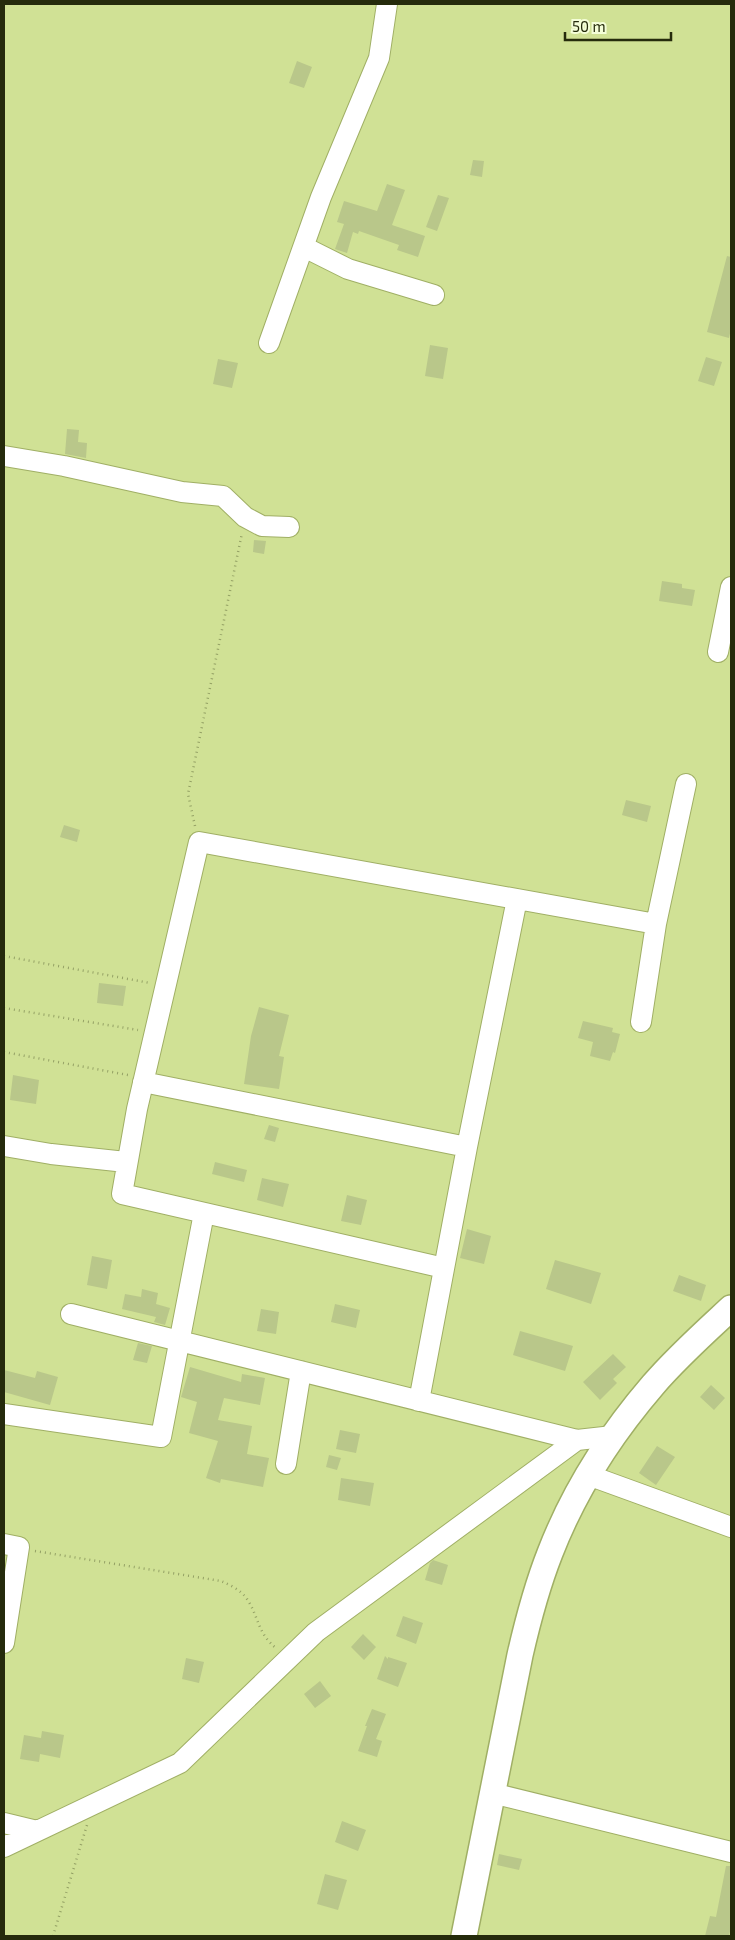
<svg xmlns="http://www.w3.org/2000/svg" width="735" height="1940" viewBox="0 0 735 1940" font-family="'Exo 2',sans-serif">
<rect width="100%" height="100%" fill="#d0e195"/>
<!-- building -->
<path fill="#b9c78a" d="M 297,61 L 312,67 L 304,88 L 289,83 Z
M 473,160 L 484,161 L 482,177 L 470,175 Z
M 387,184 L 405,190 L 392,225 L 425,236 L 418,257 L 397,250 L 399,245 L 359,231 L 358,234 L 353,232 L 347,253 L 335,249 L 344,224 L 337,222 L 344,201 L 377,211 Z
M 438,195 L 449,198 L 437,231 L 426,227 Z
M 727,256 L 731,257 L 731,329 L 729,338 L 707,332 Z
M 430,345 L 448,348 L 443,379 L 425,376 Z
M 706,357 L 722,362 L 714,386 L 698,381 Z
M 218,359 L 238,363 L 232,388 L 213,384 Z
M 67,429 L 79,430 L 78,442 L 87,443 L 86,458 L 65,454 Z
M 254,540 L 266,541 L 264,554 L 253,552 Z
M 662,581 L 682,584 L 682,588 L 695,590 L 692,606 L 659,601 Z
M 626,800 L 651,806 L 647,822 L 622,815 Z
M 64,825 L 80,830 L 77,842 L 60,837 Z
M 99,983 L 126,986 L 123,1006 L 97,1003 Z
M 259,1007 L 289,1015 L 279,1056 L 284,1057 L 279,1089 L 244,1084 L 251,1036 Z
M 583,1021 L 613,1028 L 612,1032 L 620,1034 L 615,1053 L 613,1052 L 610,1061 L 590,1056 L 593,1042 L 578,1038 Z
M 13,1075 L 39,1080 L 36,1104 L 10,1100 Z
M 269,1125 L 279,1128 L 275,1142 L 264,1139 Z
M 215,1162 L 247,1170 L 244,1182 L 212,1174 Z
M 262,1178 L 289,1184 L 283,1207 L 257,1200 Z
M 347,1195 L 367,1200 L 361,1225 L 341,1221 Z
M 467,1229 L 491,1236 L 484,1264 L 460,1258 Z
M 92,1256 L 112,1260 L 107,1289 L 87,1285 Z
M 555,1260 L 601,1273 L 591,1304 L 546,1289 Z
M 679,1275 L 706,1285 L 701,1301 L 673,1291 Z
M 142,1289 L 158,1293 L 156,1304 L 170,1308 L 165,1325 L 154,1322 L 156,1317 L 122,1309 L 125,1294 L 141,1297 Z
M 335,1304 L 360,1310 L 356,1328 L 331,1322 Z
M 261,1309 L 279,1312 L 276,1334 L 257,1331 Z
M 520,1331 L 573,1346 L 565,1371 L 513,1355 Z
M 138,1343 L 152,1346 L 147,1363 L 133,1360 Z
M 613,1354 L 626,1367 L 613,1379 L 617,1383 L 600,1400 L 583,1382 Z
M 190,1367 L 241,1382 L 242,1374 L 265,1378 L 260,1405 L 224,1398 L 218,1420 L 252,1426 L 247,1454 L 269,1458 L 263,1487 L 221,1479 L 220,1483 L 206,1478 L 218,1441 L 189,1433 L 197,1402 L 181,1397 Z
M 4,1370 L 35,1378 L 37,1371 L 58,1377 L 50,1405 L 4,1392 Z
M 711,1385 L 725,1398 L 714,1410 L 700,1397 Z
M 340,1430 L 360,1434 L 356,1453 L 336,1449 Z
M 657,1446 L 675,1457 L 656,1485 L 639,1473 Z
M 329,1455 L 341,1458 L 337,1470 L 326,1467 Z
M 341,1478 L 374,1483 L 370,1506 L 338,1500 Z
M 433,1560 L 448,1565 L 442,1585 L 425,1580 L 430,1563 Z
M 403,1616 L 423,1623 L 416,1644 L 396,1636 Z
M 363,1634 L 376,1647 L 364,1660 L 351,1647 Z
M 385,1656 L 388,1659 L 388,1657 L 407,1663 L 398,1687 L 377,1679 Z
M 186,1658 L 204,1662 L 199,1683 L 182,1679 Z
M 320,1681 L 331,1696 L 315,1708 L 304,1694 Z
M 372,1709 L 386,1714 L 376,1739 L 382,1741 L 377,1757 L 358,1751 L 367,1726 L 365,1726 Z
M 42,1731 L 64,1735 L 60,1758 L 40,1754 L 39,1762 L 20,1759 L 24,1735 L 41,1738 Z
M 342,1821 L 366,1830 L 358,1851 L 335,1842 Z
M 499,1854 L 522,1859 L 519,1870 L 497,1865 Z
M 726,1866 L 731,1866 L 731,1927 L 729,1936 L 705,1936 L 710,1916 L 716,1917 Z
M 325,1874 L 347,1880 L 338,1910 L 317,1904 Z"/>
<g fill="none" stroke-linecap="round" stroke-linejoin="round">
<defs>
<path id="minor" d="M 304,247 L 348,269 L 434,295
M 269,343 L 321,197 L 379,58 L 387,4
M 4,456 L 64,466 L 182,492 L 223,496 L 245,517 L 262,526 L 289,527
M 718,652 L 731,587
M 641,1022 L 656,924
M 143,1082 L 467,1147
M 4,1146 L 51,1154 L 126,1162
M 444,1268 L 122,1194 L 137,1109 L 199,842 L 656,924 L 686,784
M 71,1314 L 577,1440
M 419,1401 L 467,1147 L 517,899
M 4,1414 L 161,1437 L 204,1213
M 286,1464 L 301,1371
M 588,1475 L 731,1527
M 4,1544 L 19,1547 L 4,1643
M 492,1793 L 731,1852
M 4,1823 L 37,1831
M 4,1847 L 180,1763 L 316,1632 L 577,1440 L 613,1436"/>
<path id="major" d="M 464,1936 L 520,1655 C 528,1620 537,1586 550,1553 C 574,1491 610,1435 653,1385 C 677,1357 704,1333 731,1308"/>
</defs>
<!-- minor casing -->
<use href="#minor" stroke="#a0af65" stroke-width="22"/>
<!-- major casing -->
<use href="#major" stroke="#a0af65" stroke-width="28"/>
<!-- path -->
<path stroke="#94a165" stroke-width="2.5" stroke-dasharray="1 4" stroke-linecap="butt" d="M 195,826 L 188,794 L 242,533
M 4,956 L 150,983
M 4,1008 L 138,1030
M 4,1052 L 128,1075
M 35,1551 L 221,1581 C 230,1585 241,1590 247,1599 C 259,1617 257,1633 277,1649
M 53,1936 L 87,1825"/>
<!-- minor -->
<use href="#minor" stroke="#fff" stroke-width="20"/>
<!-- major -->
<use href="#major" stroke="#fff" stroke-width="25"/>
</g>
<!-- border -->
<rect width="735" height="1940" fill="none" stroke="#252b0c" stroke-width="10"/>
<!-- scale -->
<path d="M565 32v8h106v-8" fill="none" stroke="#252b0c" stroke-width="2.5"/>
<text x="572" y="32" font-size="15" fill="#252b0c" stroke="#f4fed8" stroke-width="4" paint-order="stroke">50 m</text>
</svg>
